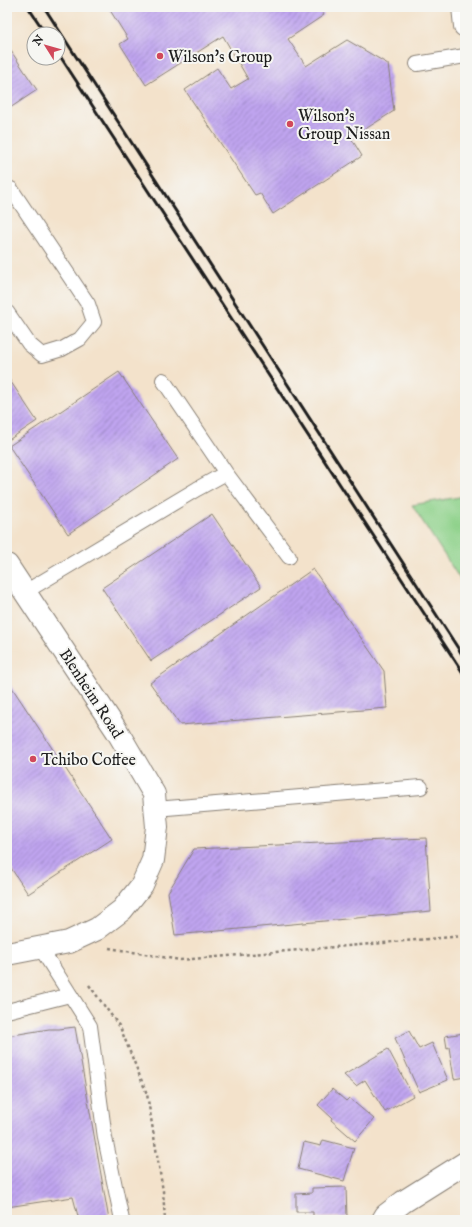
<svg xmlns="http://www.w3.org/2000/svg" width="472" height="1227" viewBox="0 0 472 1227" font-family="'IM FELL English',serif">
<defs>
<pattern id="building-hatch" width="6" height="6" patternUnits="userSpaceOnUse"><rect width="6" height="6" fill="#bfa4ef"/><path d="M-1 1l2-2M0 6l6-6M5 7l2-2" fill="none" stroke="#9a85c1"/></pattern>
</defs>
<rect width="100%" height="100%" fill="#f6f6f2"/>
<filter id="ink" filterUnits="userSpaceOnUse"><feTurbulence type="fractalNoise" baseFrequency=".025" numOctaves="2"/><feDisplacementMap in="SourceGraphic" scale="8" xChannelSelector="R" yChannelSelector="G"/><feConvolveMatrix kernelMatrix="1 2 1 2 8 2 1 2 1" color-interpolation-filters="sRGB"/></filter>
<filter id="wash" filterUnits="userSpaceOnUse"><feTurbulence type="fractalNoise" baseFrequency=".012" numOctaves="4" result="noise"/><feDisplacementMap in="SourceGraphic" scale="16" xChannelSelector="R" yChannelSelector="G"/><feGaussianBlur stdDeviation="0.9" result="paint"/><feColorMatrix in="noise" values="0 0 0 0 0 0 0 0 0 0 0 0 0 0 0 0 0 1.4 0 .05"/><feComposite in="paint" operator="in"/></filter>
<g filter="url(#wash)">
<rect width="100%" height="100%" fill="#f3e2cb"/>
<!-- green -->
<path fill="#8fd28b" stroke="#567754" d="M 465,496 L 465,587 L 412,505 Z"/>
<g id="blocks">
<!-- building -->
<path fill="url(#building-hatch)" d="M 108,7 L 319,7 L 324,15 L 288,39 L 306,66 L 347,40 L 388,64 L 394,111 L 351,138 L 362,156 L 273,214 L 260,193 L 255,195 L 185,90 L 217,68 L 231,89 L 248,79 L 223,36 L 146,85 L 120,44 L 128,39 Z
M 7,45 L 37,90 L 7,110 Z
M 119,372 L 178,459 L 68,534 L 9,446 Z
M 7,376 L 37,421 L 7,441 Z
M 212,514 L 261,587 L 151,661 L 102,588 Z
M 313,569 L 384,671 L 387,708 L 180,725 L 150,683 Z
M 7,680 L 112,839 L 28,894 L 7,862 Z
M 426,838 L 431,911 L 175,935 L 168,892 L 194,849 Z
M 463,1017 L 465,1017 L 465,1077 L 454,1079 L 449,1047 L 447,1048 L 445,1036 L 464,1033 Z
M 75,1027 L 109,1220 L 79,1220 L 73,1197 L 7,1207 L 7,1036 L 49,1029 L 59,1029 Z
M 409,1031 L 419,1049 L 432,1043 L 448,1080 L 419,1092 L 395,1038 Z
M 388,1049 L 413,1096 L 385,1112 L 365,1080 L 356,1086 L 344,1075 Z
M 332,1089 L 346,1101 L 349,1098 L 374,1119 L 355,1141 L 331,1120 L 332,1118 L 318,1105 Z
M 323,1140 L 354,1148 L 344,1181 L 298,1169 L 304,1142 L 321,1146 Z
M 346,1187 L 347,1217 L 313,1218 L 313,1212 L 296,1212 L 296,1194 L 312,1193 L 312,1188 Z"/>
</g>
</g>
<g filter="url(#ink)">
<use href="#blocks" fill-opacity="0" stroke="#887f74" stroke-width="1"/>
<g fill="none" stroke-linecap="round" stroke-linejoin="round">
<defs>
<path id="service" d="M 417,64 L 465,56
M 7,191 L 11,189 L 88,304 L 94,322 L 80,339 L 62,349 L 42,355 L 29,344 L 7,312
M 163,380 L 226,473 L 289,557
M 25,592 L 197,489 L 226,473
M 155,809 L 421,787
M 40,947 L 90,1026 L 105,1138 L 122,1220
M 7,1011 L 70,995"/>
<path id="minor" d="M 463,7 L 465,26
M 7,565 L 117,731 L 154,794 L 157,827 L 153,860 L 142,885 L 122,910 L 97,929 L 69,942 L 7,954
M 383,1220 L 386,1215 L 403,1202 L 465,1163"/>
</defs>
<!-- service casing -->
<use href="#service" stroke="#887f74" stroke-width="16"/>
<!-- minor casing -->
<use href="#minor" stroke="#887f74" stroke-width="24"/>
<!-- path -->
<path stroke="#887f74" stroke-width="2.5" stroke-dasharray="3 3" stroke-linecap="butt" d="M 109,948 L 180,960 L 465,936
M 89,985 L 120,1027 L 147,1094 L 163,1191 L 165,1220"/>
<!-- service -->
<use href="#service" stroke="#fff" stroke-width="14"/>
<!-- minor -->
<use href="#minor" stroke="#fff" stroke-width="22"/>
<!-- rail -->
<path stroke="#1c1c1c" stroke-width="3" d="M 28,7 L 46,34
M 44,7 L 465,659
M 58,53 L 465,676"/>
</g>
</g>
<!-- markers -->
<g fill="#d1495b" stroke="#f6f6f2" stroke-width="1.5">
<circle cx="160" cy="56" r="4"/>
<circle cx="290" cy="124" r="4"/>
<circle cx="33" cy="759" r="4"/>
</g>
<g text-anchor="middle" stroke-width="4" stroke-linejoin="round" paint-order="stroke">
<!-- poi labels -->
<g font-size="16" fill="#1c1c1c" stroke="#f6f6f2" text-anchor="start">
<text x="168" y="62">Wilson's Group</text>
<text x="298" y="121">Wilson's<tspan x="298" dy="18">Group Nissan</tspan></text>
<text x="41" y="765">Tchibo Coffee</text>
</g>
<!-- street labels -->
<g font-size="16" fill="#1c1c1c" stroke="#f6f6f2">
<text transform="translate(92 693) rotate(57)" y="6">Blenheim Road</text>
</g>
</g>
<!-- margin -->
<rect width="472" height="1227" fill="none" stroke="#f6f6f2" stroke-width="24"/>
<!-- north arrow -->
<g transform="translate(46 46) rotate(307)"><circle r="19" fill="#f6f6f2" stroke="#9f9f9c"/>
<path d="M0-3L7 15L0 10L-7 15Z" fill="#d1495b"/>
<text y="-6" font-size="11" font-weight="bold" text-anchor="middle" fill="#1c1c1c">N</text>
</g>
</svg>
